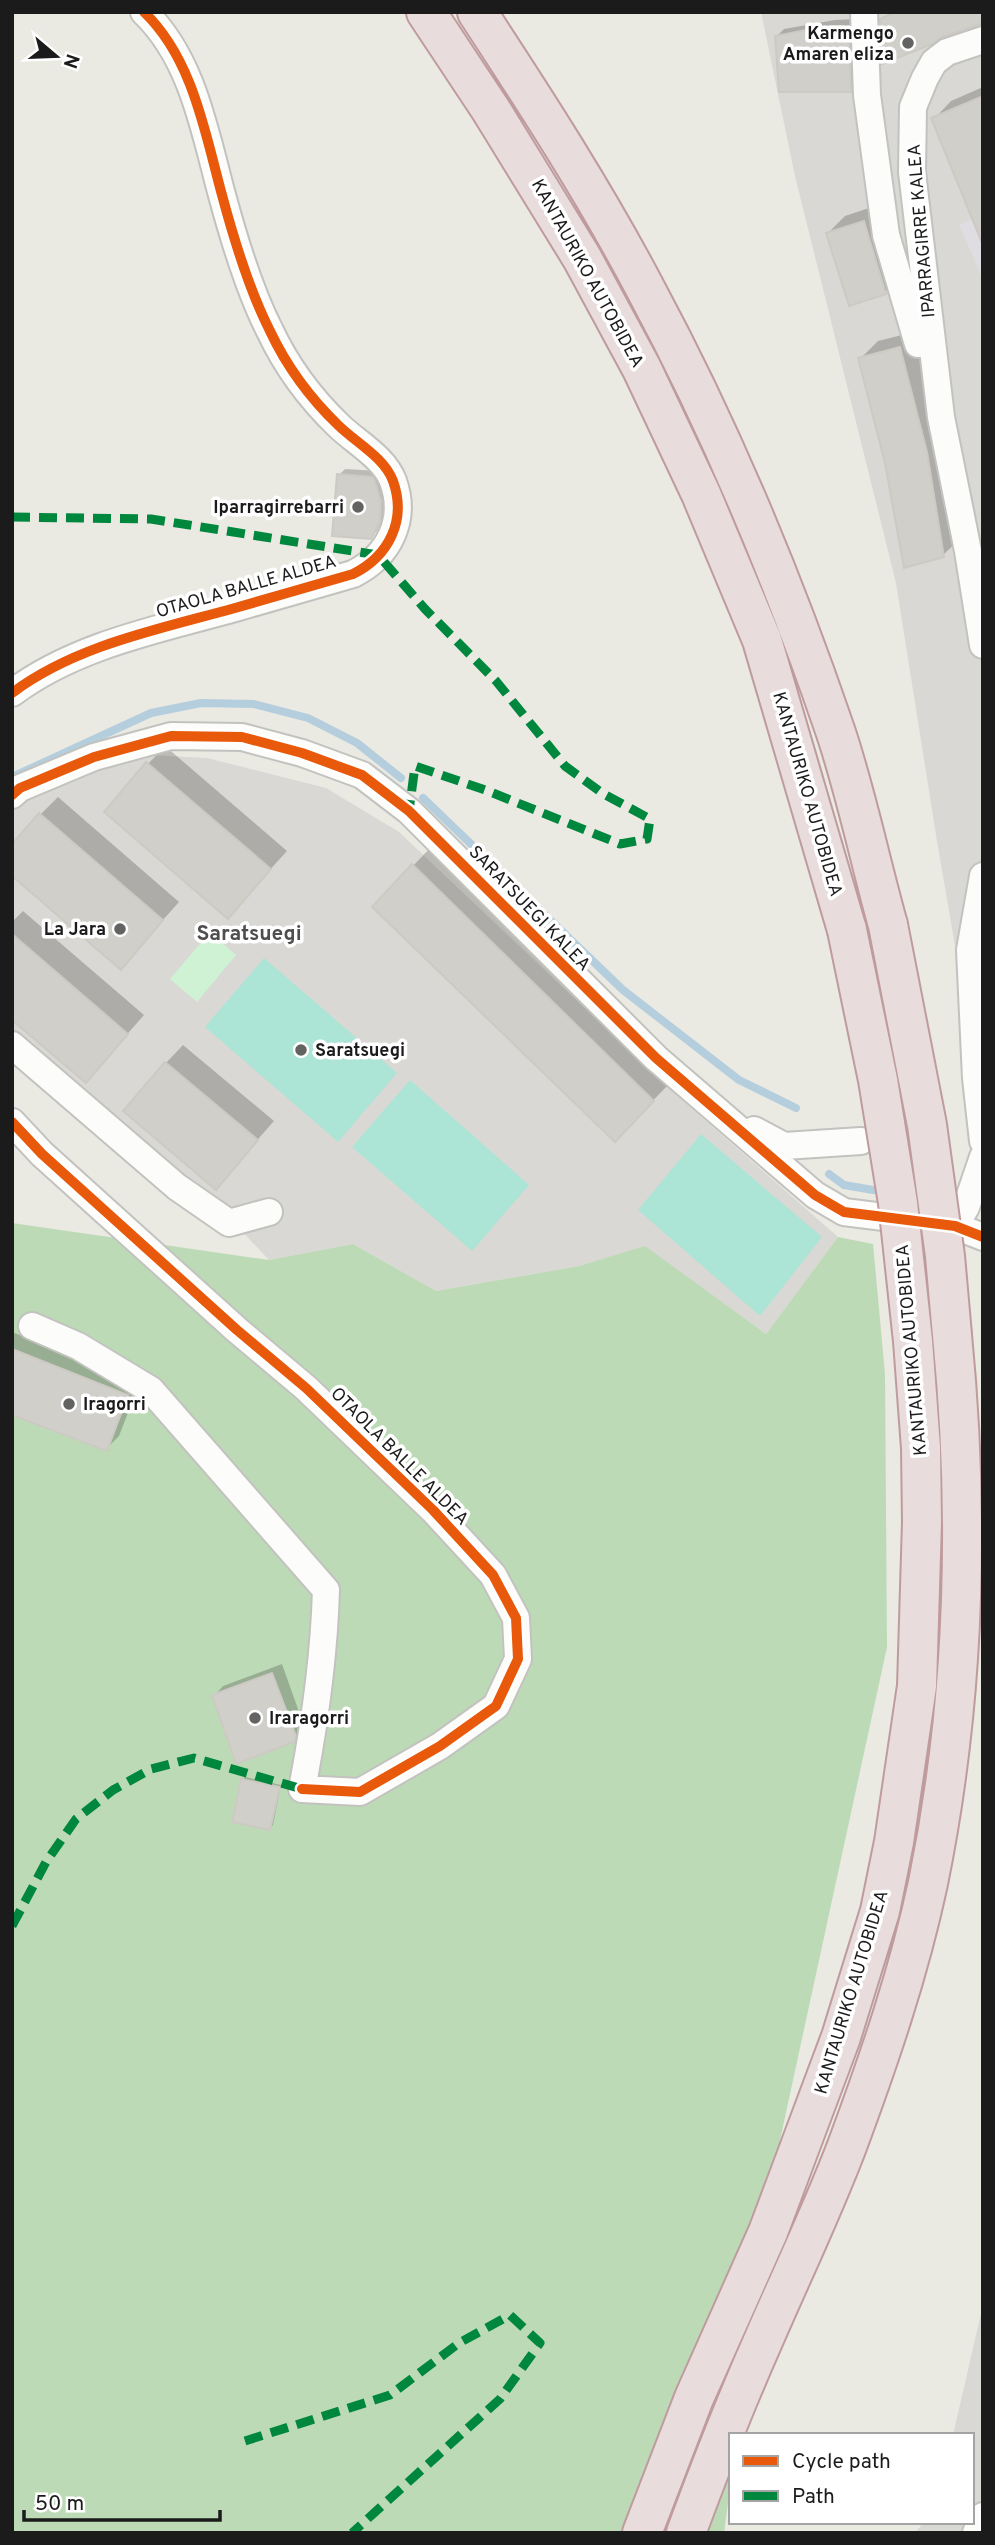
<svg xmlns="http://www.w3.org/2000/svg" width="995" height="2545" viewBox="0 0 995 2545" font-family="Overpass,sans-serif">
<rect width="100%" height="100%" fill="#eae9e2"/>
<!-- residential -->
<path fill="#d9d8d4" d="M 761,12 L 983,12 L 983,1108 L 937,841 L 896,583 L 795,176 Z
M 127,754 L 207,758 L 326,788 L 399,832 L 683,1101 L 838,1237 L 766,1334 L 645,1247 L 579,1266 L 436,1291 L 353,1244 L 269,1260 L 207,1194 L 12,1036 L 12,807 L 21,800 Z
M 983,2305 L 983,2533 L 915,2533 L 924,2522 L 972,2522 L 972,2435 L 953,2435 Z"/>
<!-- forest -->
<path fill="#bddab7" d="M 12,1223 L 269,1260 L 353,1244 L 436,1291 L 579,1266 L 645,1246 L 766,1334 L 838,1237 L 873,1244 L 885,1374 L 887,1647 L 767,2200 L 737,2435 L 731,2435 L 731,2480 L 724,2533 L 12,2533 Z"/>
<!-- park -->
<path fill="#cff2d5" d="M 210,932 L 236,955 L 197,1002 L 170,979 Z"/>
<!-- pitch -->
<path fill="#ace4d6" d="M 264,958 L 397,1073 L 338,1142 L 205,1027 Z
M 410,1080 L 529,1185 L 472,1251 L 352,1147 Z
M 701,1134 L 822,1237 L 760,1316 L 638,1210 Z"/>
<!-- plaza -->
<path fill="#e0dde2" d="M 983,214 L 983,280 L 959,225 Z"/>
<!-- shadow -->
<path fill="#0003" d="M 855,19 L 858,83 L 850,90 L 777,36 L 784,29 L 835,20 Z
M 983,87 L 983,212 L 934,119 L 951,101 Z
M 881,204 L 903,275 L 885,292 L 828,233 L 845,216 Z
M 918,331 L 961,538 L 943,555 L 887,463 L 860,359 L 878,341 Z
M 345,469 L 379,471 L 387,494 L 385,514 L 377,531 L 371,537 L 339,475 Z
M 165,746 L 287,851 L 228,916 L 148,764 Z
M 58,797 L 179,902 L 121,967 L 40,815 Z
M 430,848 L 671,1082 L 632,1122 L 413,866 Z
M 23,911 L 144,1015 L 86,1081 L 12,1018 L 12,922 Z
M 183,1045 L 274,1121 L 216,1187 L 166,1063 Z
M 12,1332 L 140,1382 L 119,1436 L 106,1449 L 12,1413 Z
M 282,1664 L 304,1726 L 303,1731 L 293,1741 L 214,1696 L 223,1686 Z
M 245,1777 L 281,1785 L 273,1825 L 270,1828 L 242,1780 Z"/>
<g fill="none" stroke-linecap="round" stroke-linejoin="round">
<!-- stream -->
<path stroke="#b5cede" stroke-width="8" d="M 12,777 L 151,713 L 201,703 L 254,704 L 308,718 L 357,743 L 401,778
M 423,798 L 623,990 L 739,1080 L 796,1108
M 829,1174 L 844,1185 L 873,1190"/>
</g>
<!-- building -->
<path fill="#d0cfca" stroke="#cdcac4" stroke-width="2" d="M 895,12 L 983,12 L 983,23 L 942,37 L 932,44 L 882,64 L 880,19 Z
M 827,26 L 849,26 L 851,92 L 779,92 L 775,36 Z
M 983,96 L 983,243 L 982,243 L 931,118 Z
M 864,221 L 886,294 L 849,306 L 826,233 Z
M 900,347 L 927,452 L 944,557 L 904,568 L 885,463 L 858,358 Z
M 337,474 L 373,477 L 375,481 L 381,501 L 380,522 L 371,539 L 332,536 Z
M 146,762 L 271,869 L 228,919 L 104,812 Z
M 39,813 L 163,920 L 121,970 L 12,876 L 12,844 Z
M 412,864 L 654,1101 L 615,1142 L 372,907 Z
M 12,934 L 128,1034 L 86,1083 L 12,1020 Z
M 165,1062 L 258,1140 L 216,1190 L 123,1111 Z
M 12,1349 L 128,1395 L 107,1451 L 12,1415 Z
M 272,1673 L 296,1736 L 294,1742 L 236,1764 L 212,1695 Z
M 241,1779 L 280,1787 L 270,1830 L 232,1822 Z"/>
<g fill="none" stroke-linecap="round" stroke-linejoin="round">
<defs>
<path id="minor" d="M 864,12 L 867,95 L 886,235 L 918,344
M 983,40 L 947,52 L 934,62 L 925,78 L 913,107 L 912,172 L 941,417 L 968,551 L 983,645
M 12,693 C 76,645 160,629 235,608 C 274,597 314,585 353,574 C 389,556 407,520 393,481 C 384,457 355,442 338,425 C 310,398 286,365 270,331 C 251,294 233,236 222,195 C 205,133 193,59 144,12
M 12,795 L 20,788 L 94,757 L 171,736 L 242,737 L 302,753 L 362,775 L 409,811 L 656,1058 L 815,1195 L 844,1212 L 955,1226 L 983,1237
M 983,876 L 970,950 L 976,1078 L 983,1141
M 12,1045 L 177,1187 L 229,1223 L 269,1212
M 12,1122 L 42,1154 L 237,1330 L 306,1388 L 433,1510 L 493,1575 L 516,1618 L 518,1659 L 496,1706 L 440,1746 L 360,1792 L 302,1789 C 315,1722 324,1658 326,1590 L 151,1390 L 78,1346 L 32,1326
M 754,1130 L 784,1146 L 861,1141
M 955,1226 L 966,1207 L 983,1157
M 976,2533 L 983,2516"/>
<path id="highway" d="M 426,12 L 491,110 L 582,258 L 642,369 L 701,494 L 762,640 L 847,930
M 477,12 C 536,102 595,193 645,288 C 721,429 783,578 835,730 C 856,792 870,861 888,925
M 642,2533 L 694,2398 L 768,2232 L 841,2037 L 880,1911 L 894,1842 L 917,1686 L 922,1522 L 921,1448 L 913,1341
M 686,2533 C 710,2468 735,2404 763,2341 C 791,2276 822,2212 847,2146 C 879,2060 909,1972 928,1883 C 965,1702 970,1518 952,1335"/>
</defs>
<!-- minor casing -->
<use href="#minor" stroke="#c2c2bf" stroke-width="30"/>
<!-- highway casing -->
<use href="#highway" stroke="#bf9b9d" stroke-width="42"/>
<!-- minor -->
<use href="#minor" stroke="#fcfcfb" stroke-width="26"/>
<!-- highway -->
<use href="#highway" stroke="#e8dddc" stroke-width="38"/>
<defs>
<path id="highway-bridge" d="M 888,925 L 927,1125 L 945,1256 L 952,1335
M 847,930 L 878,1080 L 898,1203 L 913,1341"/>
</defs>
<!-- highway-bridge casing -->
<use href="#highway-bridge" stroke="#bf9b9d" stroke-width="42" stroke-linecap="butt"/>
<!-- highway-bridge -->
<use href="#highway-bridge" stroke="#e8dddc" stroke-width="38"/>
<!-- quiet -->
<path stroke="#00873e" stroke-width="9" stroke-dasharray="18 9" stroke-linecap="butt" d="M 12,517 L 151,519 L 378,555 L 425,609 L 496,681 L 565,766 L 602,793 L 650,819 L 647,839 L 620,844 L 488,791 L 415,766 L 409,811
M 12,1926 L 46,1862 L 76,1819 L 113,1790 L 151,1769 L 194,1758 L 302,1789
M 245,2441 L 390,2395 L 459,2343 L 510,2315 L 540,2343 L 500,2399 L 352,2533"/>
<defs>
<path id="cycleway" d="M 12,693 C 76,645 160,629 235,608 C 274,597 314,585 353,574 C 389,556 407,520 393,481 C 384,457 355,442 338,425 C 310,398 286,365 270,331 C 251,294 233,236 222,195 C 205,133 193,59 144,12
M 12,795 L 20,788 L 94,757 L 171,736 L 242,737 L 302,753 L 362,775 L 409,811 L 656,1058 L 815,1195 L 844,1212 L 955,1226 L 983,1237
M 12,1122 L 42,1154 L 237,1330 L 306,1388 L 433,1510 L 493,1575 L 516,1618 L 518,1659 L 496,1706 L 440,1746 L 360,1792 L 302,1789"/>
</defs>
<!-- cycleway casing -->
<use href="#cycleway" stroke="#fff" stroke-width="15"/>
<!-- cycleway -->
<use href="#cycleway" stroke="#e8590c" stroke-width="10"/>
</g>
<!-- markers -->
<g fill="#636361" stroke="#fff" stroke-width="2.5">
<circle cx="908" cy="43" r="7"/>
<circle cx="358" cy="507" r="7"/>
<circle cx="120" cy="929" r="7"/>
<circle cx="301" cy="1050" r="7"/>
<circle cx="69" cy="1404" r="7"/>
<circle cx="255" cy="1718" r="7"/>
</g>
<g text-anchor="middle" stroke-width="7" stroke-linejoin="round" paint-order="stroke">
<!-- poi labels -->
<g font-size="18" font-weight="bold" fill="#1b1b1b" stroke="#fff" text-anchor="end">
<text x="894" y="39">Karmengo<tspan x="894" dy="21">Amaren eliza</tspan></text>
<text x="344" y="513">Iparragirrebarri</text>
<text x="106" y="935">La Jara</text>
<text x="315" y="1056" text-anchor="start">Saratsuegi</text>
<text x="83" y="1410" text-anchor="start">Iragorri</text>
<text x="269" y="1724" text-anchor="start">Iraragorri</text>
</g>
<!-- street labels -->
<g font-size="18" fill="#1b1b1b" stroke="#fff">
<text transform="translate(921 231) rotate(-95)" y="6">IPARRAGIRRE KALEA</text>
<text transform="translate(588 273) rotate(61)" y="6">KANTAURIKO AUTOBIDEA</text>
<text transform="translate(246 586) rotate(-16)" y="6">OTAOLA BALLE ALDEA</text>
<text transform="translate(808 794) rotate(74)" y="6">KANTAURIKO AUTOBIDEA</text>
<text transform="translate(530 908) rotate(46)" y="6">SARATSUEGI KALEA</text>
<text transform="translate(911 1350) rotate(-95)" y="6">KANTAURIKO AUTOBIDEA</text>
<text transform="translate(400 1456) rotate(45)" y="6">OTAOLA BALLE ALDEA</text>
<text transform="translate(851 1992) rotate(-73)" y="6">KANTAURIKO AUTOBIDEA</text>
</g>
<!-- quarter labels -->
<g font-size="21" font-weight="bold" fill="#4e4e4e" stroke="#fff">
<text x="249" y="940">Saratsuegi</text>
</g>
</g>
<!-- border -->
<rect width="995" height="2545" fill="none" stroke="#1b1b1b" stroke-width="28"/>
<!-- legend -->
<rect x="729" y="2433" width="245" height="91" fill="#ffffff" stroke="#a4a4a4" stroke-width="2"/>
<rect x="743" y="2456" width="35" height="10" fill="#e8590c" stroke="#a4a4a4" stroke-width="2"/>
<text x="792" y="2468" font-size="21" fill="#1b1b1b">Cycle path</text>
<rect x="743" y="2491" width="35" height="10" fill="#00873e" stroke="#a4a4a4" stroke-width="2"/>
<text x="792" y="2503" font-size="21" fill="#1b1b1b">Path</text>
<!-- north arrow -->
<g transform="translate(56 56) rotate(109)" stroke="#ffffff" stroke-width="5" paint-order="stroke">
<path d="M0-5L12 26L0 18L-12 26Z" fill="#1b1b1b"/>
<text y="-10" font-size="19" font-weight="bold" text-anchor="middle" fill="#1b1b1b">N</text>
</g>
<!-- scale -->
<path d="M24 2510v10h196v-10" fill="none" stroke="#1b1b1b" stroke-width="3.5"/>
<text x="35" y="2510" font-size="21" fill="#1b1b1b" stroke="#ffffff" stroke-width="5" paint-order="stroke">50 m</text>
</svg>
